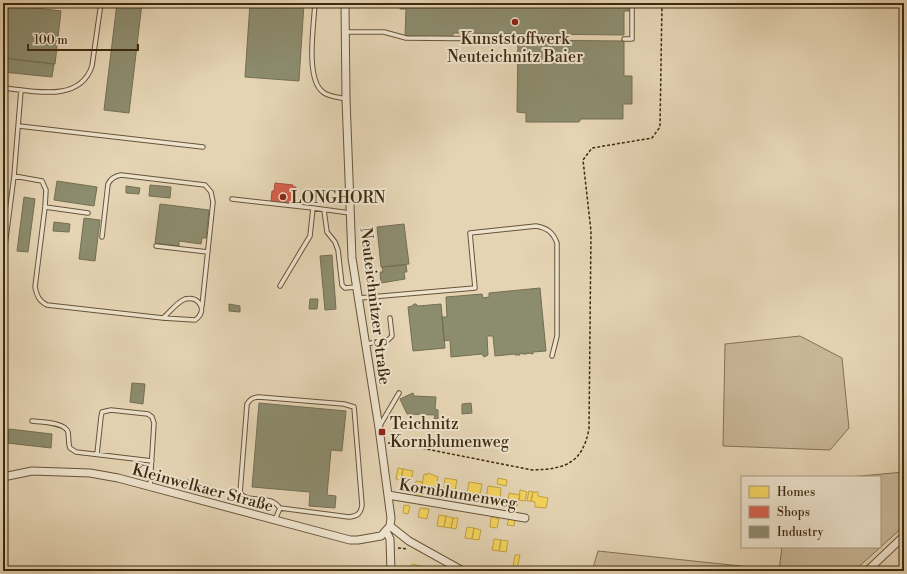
<svg xmlns="http://www.w3.org/2000/svg" width="907" height="574" viewBox="0 0 907 574" font-family="'Libre Bodoni',serif">
<rect width="100%" height="100%" fill="#e5d4b4"/>
<filter id="stains"><feTurbulence type="fractalNoise" baseFrequency=".005" numOctaves="4"/><feColorMatrix values="0 0 0 0 .2 0 0 0 0 .09 0 0 0 0 .02 0 0 0 .5 -.17"/></filter>
<radialGradient id="worn" r=".72"><stop offset=".6" stop-color="#630" stop-opacity="0"/><stop offset="1" stop-color="#630" stop-opacity=".3"/></radialGradient>
<!-- green -->
<path fill="#c9b798" stroke="#847053" d="M 800,336 L 842,358 L 849,428 L 830,450 L 723,446 L 725,344 Z
M 904,472 L 904,526 L 854,571 L 592,571 L 598,551 L 779,570 L 782,547 L 880,547 L 880,477 L 849,477 Z"/>
<!-- homes -->
<path fill="#f6d55c" stroke="#bfa245" d="M 398,468 L 403,469 L 401,480 L 396,479 Z
M 403,469 L 413,471 L 411,481 L 401,480 Z
M 428,473 L 438,477 L 435,489 L 422,486 L 424,474 L 427,475 Z
M 445,478 L 457,480 L 455,491 L 444,488 Z
M 498,478 L 507,480 L 506,486 L 497,484 Z
M 416,481 L 422,482 L 422,496 L 414,494 Z
M 469,482 L 482,484 L 480,495 L 467,493 Z
M 488,486 L 501,488 L 500,500 L 499,499 L 498,502 L 486,500 Z
M 520,490 L 527,492 L 525,501 L 519,500 Z
M 529,491 L 533,492 L 531,501 L 527,501 Z
M 533,492 L 538,492 L 538,496 L 548,498 L 546,508 L 535,507 L 535,502 L 531,501 Z
M 509,493 L 520,495 L 517,506 L 507,504 Z
M 404,505 L 410,506 L 408,514 L 403,513 Z
M 420,508 L 429,509 L 427,519 L 418,517 Z
M 439,515 L 446,516 L 444,527 L 437,526 Z
M 446,516 L 453,518 L 451,528 L 444,527 Z
M 491,517 L 499,519 L 497,528 L 490,527 Z
M 453,518 L 458,518 L 456,529 L 451,528 Z
M 509,518 L 515,519 L 514,526 L 507,525 Z
M 467,527 L 474,528 L 472,539 L 465,538 Z
M 474,528 L 481,530 L 479,540 L 472,539 Z
M 494,539 L 501,540 L 499,551 L 492,550 Z
M 501,540 L 508,541 L 506,552 L 499,551 Z
M 515,555 L 520,555 L 517,568 L 513,567 Z
M 412,564 L 422,566 L 420,571 L 410,571 Z
M 558,566 L 564,567 L 563,571 L 557,571 Z"/>
<!-- shops -->
<path fill="#d6604d" stroke="#a8503a" d="M 275,183 L 293,185 L 293,187 L 296,187 L 294,204 L 271,202 L 272,191 L 274,191 Z"/>
<!-- industry -->
<path fill="#8c8c6e" stroke="#756f51" d="M 117,3 L 142,3 L 129,113 L 104,110 Z
M 250,3 L 304,3 L 299,81 L 245,77 Z
M 380,3 L 629,3 L 629,11 L 624,11 L 624,35 L 453,33 L 453,37 L 405,36 L 406,9 L 400,9 L 400,4 L 399,4 L 398,6 L 380,6 Z
M 3,4 L 61,11 L 55,64 L 3,58 Z
M 518,40 L 624,41 L 624,76 L 632,76 L 632,104 L 623,104 L 623,119 L 581,119 L 579,122 L 526,122 L 526,113 L 517,112 Z
M 3,58 L 54,64 L 52,77 L 3,72 Z
M 57,181 L 97,187 L 94,206 L 54,200 Z
M 150,185 L 171,187 L 170,198 L 149,196 Z
M 126,186 L 140,188 L 139,194 L 126,193 Z
M 24,197 L 35,199 L 28,252 L 17,251 Z
M 160,204 L 209,210 L 206,238 L 202,238 L 201,244 L 179,241 L 179,246 L 155,243 Z
M 84,218 L 100,220 L 95,261 L 79,259 Z
M 54,222 L 70,224 L 69,232 L 53,231 Z
M 404,224 L 409,264 L 381,267 L 377,227 Z
M 332,255 L 336,309 L 325,310 L 320,256 Z
M 406,265 L 407,272 L 404,272 L 405,279 L 381,283 L 380,272 L 383,272 L 382,267 Z
M 540,288 L 546,351 L 533,352 L 533,354 L 527,353 L 527,354 L 522,354 L 522,353 L 520,353 L 520,355 L 515,355 L 515,354 L 495,356 L 493,336 L 487,336 L 488,355 L 484,357 L 482,354 L 451,357 L 450,340 L 444,341 L 442,317 L 447,317 L 446,297 L 482,294 L 483,298 L 489,297 L 489,293 Z
M 310,299 L 318,299 L 317,309 L 309,309 Z
M 229,304 L 240,306 L 240,312 L 229,311 Z
M 414,304 L 416,304 L 418,306 L 441,304 L 445,348 L 413,351 L 408,307 L 412,306 Z
M 132,383 L 145,384 L 143,404 L 130,402 Z
M 413,393 L 414,396 L 436,397 L 435,409 L 438,410 L 438,419 L 434,419 L 435,415 L 407,414 L 400,399 Z
M 259,403 L 346,411 L 342,451 L 331,450 L 327,495 L 336,496 L 335,508 L 309,506 L 310,492 L 252,487 Z
M 471,403 L 472,413 L 462,414 L 462,404 Z
M 9,429 L 52,434 L 51,448 L 7,443 Z
M 182,479 L 189,480 L 188,486 L 181,485 Z"/>
<g fill="none" stroke-linecap="round" stroke-linejoin="round">
<defs>
<path id="lane" d="M 315,3 C 314,24 305,79 323,92 C 328,97 340,97 346,99
M 345,32 L 384,32 L 406,38 L 518,39
M 624,39 L 632,39 L 632,3
M 3,88 C 33,91 80,103 92,66 L 101,3
M 19,126 L 203,147
M 14,176 L 42,181 L 46,190 L 45,207 L 35,287 C 37,296 39,301 47,305 L 163,318 L 195,320 C 208,312 200,295 185,299 C 177,302 169,313 163,318
M 232,199 L 313,208
M 45,207 L 88,213
M 324,210 L 327,232 L 335,242 L 338,250 L 342,285 L 345,288 L 356,287
M 102,237 L 108,184 C 111,178 115,176 121,175 L 205,185 L 211,192 L 213,202 L 202,306
M 156,246 L 208,252
M 3,261 L 14,176 L 21,90
M 280,286 L 310,236 L 313,208 L 350,213
M 359,298 L 475,288 L 470,233 L 536,226 C 547,228 553,232 557,243 L 557,336 L 552,356
M 366,344 L 388,340 L 392,336 L 390,318
M 32,421 C 41,422 65,422 68,432 C 69,437 68,443 70,448 L 76,452 L 152,461
M 379,427 L 399,393
M 97,454 L 101,417 L 102,412 L 111,410 L 148,414 L 152,417 L 154,423 L 150,486
M 275,520 L 280,508 L 349,517 C 358,516 361,513 362,505 L 354,407 L 344,404 L 259,397 C 253,397 250,399 247,404 L 240,493 C 247,502 264,497 273,502 C 276,503 278,506 280,508"/>
<path id="street" d="M 345,3 L 346,99 L 352,258 L 379,428 L 391,518 L 390,526
M 3,477 L 32,471 L 90,473 L 118,478 L 350,540 L 358,540 L 381,536 L 390,526
M 388,495 L 525,518
M 390,526 L 409,541 L 463,571
M 386,531 L 390,539 L 391,571
M 867,571 L 904,536"/>
</defs>
<!-- lane casing -->
<use href="#lane" stroke="#685438" stroke-width="5.5"/>
<!-- street casing -->
<use href="#street" stroke="#685438" stroke-width="9"/>
<!-- path -->
<path stroke="#3e2a0e" stroke-width="1.5" stroke-dasharray="3 2" stroke-linecap="butt" d="M 388,443 L 401,444 L 532,470 C 565,469 582,464 589,429 L 591,231 L 583,160 L 592,148 L 652,138 L 660,127 L 662,3
M 398,548 L 408,549"/>
<!-- lane -->
<use href="#lane" stroke="#eee3ce" stroke-width="3.5"/>
<!-- street -->
<use href="#street" stroke="#eee3ce" stroke-width="7"/>
</g>
<!-- markers -->
<g fill="#8f2418" stroke="#eee3ce" stroke-width="1.5">
<circle cx="515" cy="22" r="4"/>
<circle cx="283" cy="197" r="4"/>
<rect x="378" y="428" width="8" height="8" rx="2"/>
</g>
<g text-anchor="middle" stroke-width="4" stroke-linejoin="round" paint-order="stroke">
<!-- poi labels -->
<g font-size="16" fill="#3e2a0e" stroke="#eee3ce" text-anchor="start">
<text x="515" y="44" text-anchor="middle">Kunststoffwerk<tspan x="515" dy="18">Neuteichnitz Baier</tspan></text>
<text x="291" y="203">LONGHORN</text>
<text x="390" y="429">Teichnitz<tspan x="390" dy="18">Kornblumenweg</tspan></text>
</g>
<!-- street labels -->
<g font-size="16" fill="#3e2a0e" stroke="#eee3ce">
<text transform="translate(376 306) rotate(83)" y="6">Neuteichnitzer Straße</text>
<text transform="translate(203 487) rotate(15)" y="6">Kleinwelkaer Straße</text>
<text transform="translate(458 493) rotate(9)" y="6">Kornblumenweg</text>
</g>
</g>
<!-- margin -->
<rect width="907" height="574" fill="none" stroke="#e5d4b4" stroke-width="16"/>
<rect x="4" y="4" width="899" height="566" fill="none" stroke="#3e2a0e" stroke-width="2"/>
<rect x="8" y="8" width="891" height="558" fill="none" stroke="#3e2a0e"/>
<!-- legend -->
<rect x="741" y="476" width="140" height="72" fill="#eee3ce" stroke="#a89981"/>
<rect x="749" y="486" width="20" height="12" fill="#f6d55c" stroke="#a89981"/>
<text x="777" y="496" font-size="12" fill="#3e2a0e">Homes</text>
<rect x="749" y="506" width="20" height="12" fill="#d6604d" stroke="#a89981"/>
<text x="777" y="516" font-size="12" fill="#3e2a0e">Shops</text>
<rect x="749" y="526" width="20" height="12" fill="#8c8c6e" stroke="#a89981"/>
<text x="777" y="536" font-size="12" fill="#3e2a0e">Industry</text>
<!-- scale -->
<path d="M28 44v6h110v-6" fill="none" stroke="#3e2a0e" stroke-width="2"/>
<text x="34" y="44" font-size="12" fill="#3e2a0e" stroke="#eee3ce" stroke-width="3" paint-order="stroke">100 m</text>
<rect width="100%" height="100%" filter="url(#stains)"/>
<rect width="100%" height="100%" fill="url(#worn)"/>
</svg>
